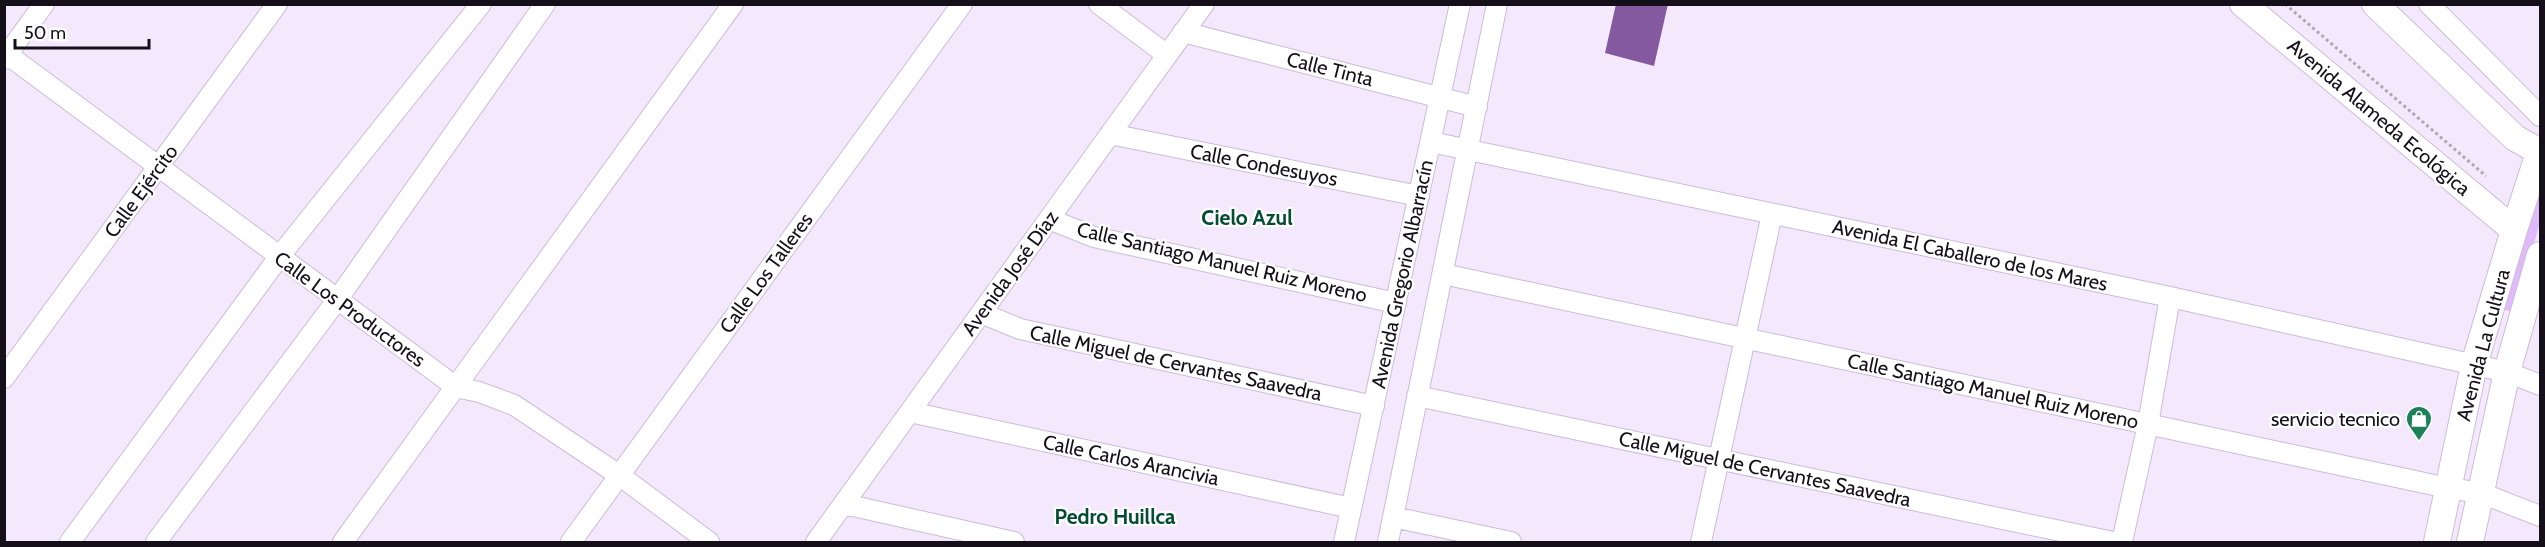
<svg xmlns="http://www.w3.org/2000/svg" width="2545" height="547" viewBox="0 0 2545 547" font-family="Cabin,sans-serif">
<rect width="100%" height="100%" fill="#f4e9fc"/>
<!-- green -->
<path fill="#e0bafa" d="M 2540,174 L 2540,223 L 2513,313 L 2500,307 Z"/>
<!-- building -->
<path fill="#84599f" d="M 1616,4 L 1668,4 L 1654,66 L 1605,53 Z"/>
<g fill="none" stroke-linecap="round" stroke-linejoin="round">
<defs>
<path id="minor" d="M 1099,4 L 1167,55
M 2429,4 L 2540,116
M 1183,32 L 1477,107
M 4,52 L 456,387 L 479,392 L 514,405 L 619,475 L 709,542
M 4,59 L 44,4
M 1110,134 L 1419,196
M 1431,142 L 2170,297 L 2507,372 L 2540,385
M 1049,219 L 1094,237 L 1396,303
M 1443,274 L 2448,488 L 2481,493 L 2540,516
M 981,313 L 1020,329 L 1374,406
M 4,378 L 277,4
M 1417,396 L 2113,542
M 910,412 L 1351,508
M 844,504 L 1014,542
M 1393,517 L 1511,542
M 70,542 L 279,257 L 481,4
M 156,542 L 337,300 L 545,4
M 343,542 L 733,4
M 571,542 L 962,4
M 816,542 L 1204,4
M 1344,542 L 1460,4
M 1388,542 L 1497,4
M 1701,542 L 1772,214
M 2122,542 L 2148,424 L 2170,297"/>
<path id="major" d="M 2243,4 L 2514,230
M 2375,4 L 2515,138 L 2540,152
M 2437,542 L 2474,365 L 2514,230 L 2540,150
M 2470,542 L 2507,372 L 2540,255"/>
</defs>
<!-- minor casing -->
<use href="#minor" stroke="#ccbbd9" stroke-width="22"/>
<!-- major casing -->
<use href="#major" stroke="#ccbbd9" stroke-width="28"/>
<!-- path -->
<path stroke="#afa6b6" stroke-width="3" stroke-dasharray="3 3" stroke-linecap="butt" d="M 2285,4 L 2486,176"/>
<!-- minor -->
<use href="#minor" stroke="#fff" stroke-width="20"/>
<!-- major -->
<use href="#major" stroke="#fff" stroke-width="26"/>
</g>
<!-- icons -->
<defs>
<symbol id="shop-pin" viewBox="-11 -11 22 30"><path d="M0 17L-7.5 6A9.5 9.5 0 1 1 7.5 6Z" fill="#1d8058" stroke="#fff"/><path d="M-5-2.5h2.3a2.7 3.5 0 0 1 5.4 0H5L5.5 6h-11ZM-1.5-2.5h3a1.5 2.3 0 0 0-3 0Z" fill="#fff"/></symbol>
</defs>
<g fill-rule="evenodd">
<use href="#shop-pin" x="2404" y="404" width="30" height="40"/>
</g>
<g text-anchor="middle" stroke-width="4.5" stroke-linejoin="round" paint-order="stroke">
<!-- street labels -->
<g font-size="20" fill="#150f19" stroke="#fff">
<text transform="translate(1330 69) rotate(14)" y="7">Calle Tinta</text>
<text transform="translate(2379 117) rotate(40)" y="7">Avenida Alameda Ecológica</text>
<text transform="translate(1264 165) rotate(11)" y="7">Calle Condesuyos</text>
<text transform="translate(141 191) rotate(-54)" y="7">Calle Ejército</text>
<text transform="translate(1970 255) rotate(12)" y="7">Avenida El Caballero de los Mares</text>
<text transform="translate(1222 262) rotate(13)" y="7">Calle Santiago Manuel Ruiz Moreno</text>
<text transform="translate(766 273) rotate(-54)" y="7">Calle Los Talleres</text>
<text transform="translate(1010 273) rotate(-54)" y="7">Avenida José Díaz</text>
<text transform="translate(1402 274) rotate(-78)" y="7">Avenida Gregorio Albarracín</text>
<text transform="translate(350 309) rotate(36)" y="7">Calle Los Productores</text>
<text transform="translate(2483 345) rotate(-75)" y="7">Avenida La Cultura</text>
<text transform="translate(1176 363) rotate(12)" y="7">Calle Miguel de Cervantes Saavedra</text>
<text transform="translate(1993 391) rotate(12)" y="7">Calle Santiago Manuel Ruiz Moreno</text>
<text transform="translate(1131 460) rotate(12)" y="7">Calle Carlos Arancivia</text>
<text transform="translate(1765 469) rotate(12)" y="7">Calle Miguel de Cervantes Saavedra</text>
</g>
<!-- poi labels -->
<g font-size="20" fill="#150f19" stroke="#fff" text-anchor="end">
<text x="2400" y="426">servicio tecnico</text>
</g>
<!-- neighbourhood labels -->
<g font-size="21" font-weight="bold" fill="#044c32" stroke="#fff">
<text x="1247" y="225">Cielo Azul</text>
<text x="1115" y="524">Pedro Huillca</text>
</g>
</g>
<!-- border -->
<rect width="2545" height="547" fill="none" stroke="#150f19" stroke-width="12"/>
<!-- scale -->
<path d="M15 39v9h134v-9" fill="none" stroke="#150f19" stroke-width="3"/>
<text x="24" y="39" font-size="18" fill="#150f19" stroke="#ffffff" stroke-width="4.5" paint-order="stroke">50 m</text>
</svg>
